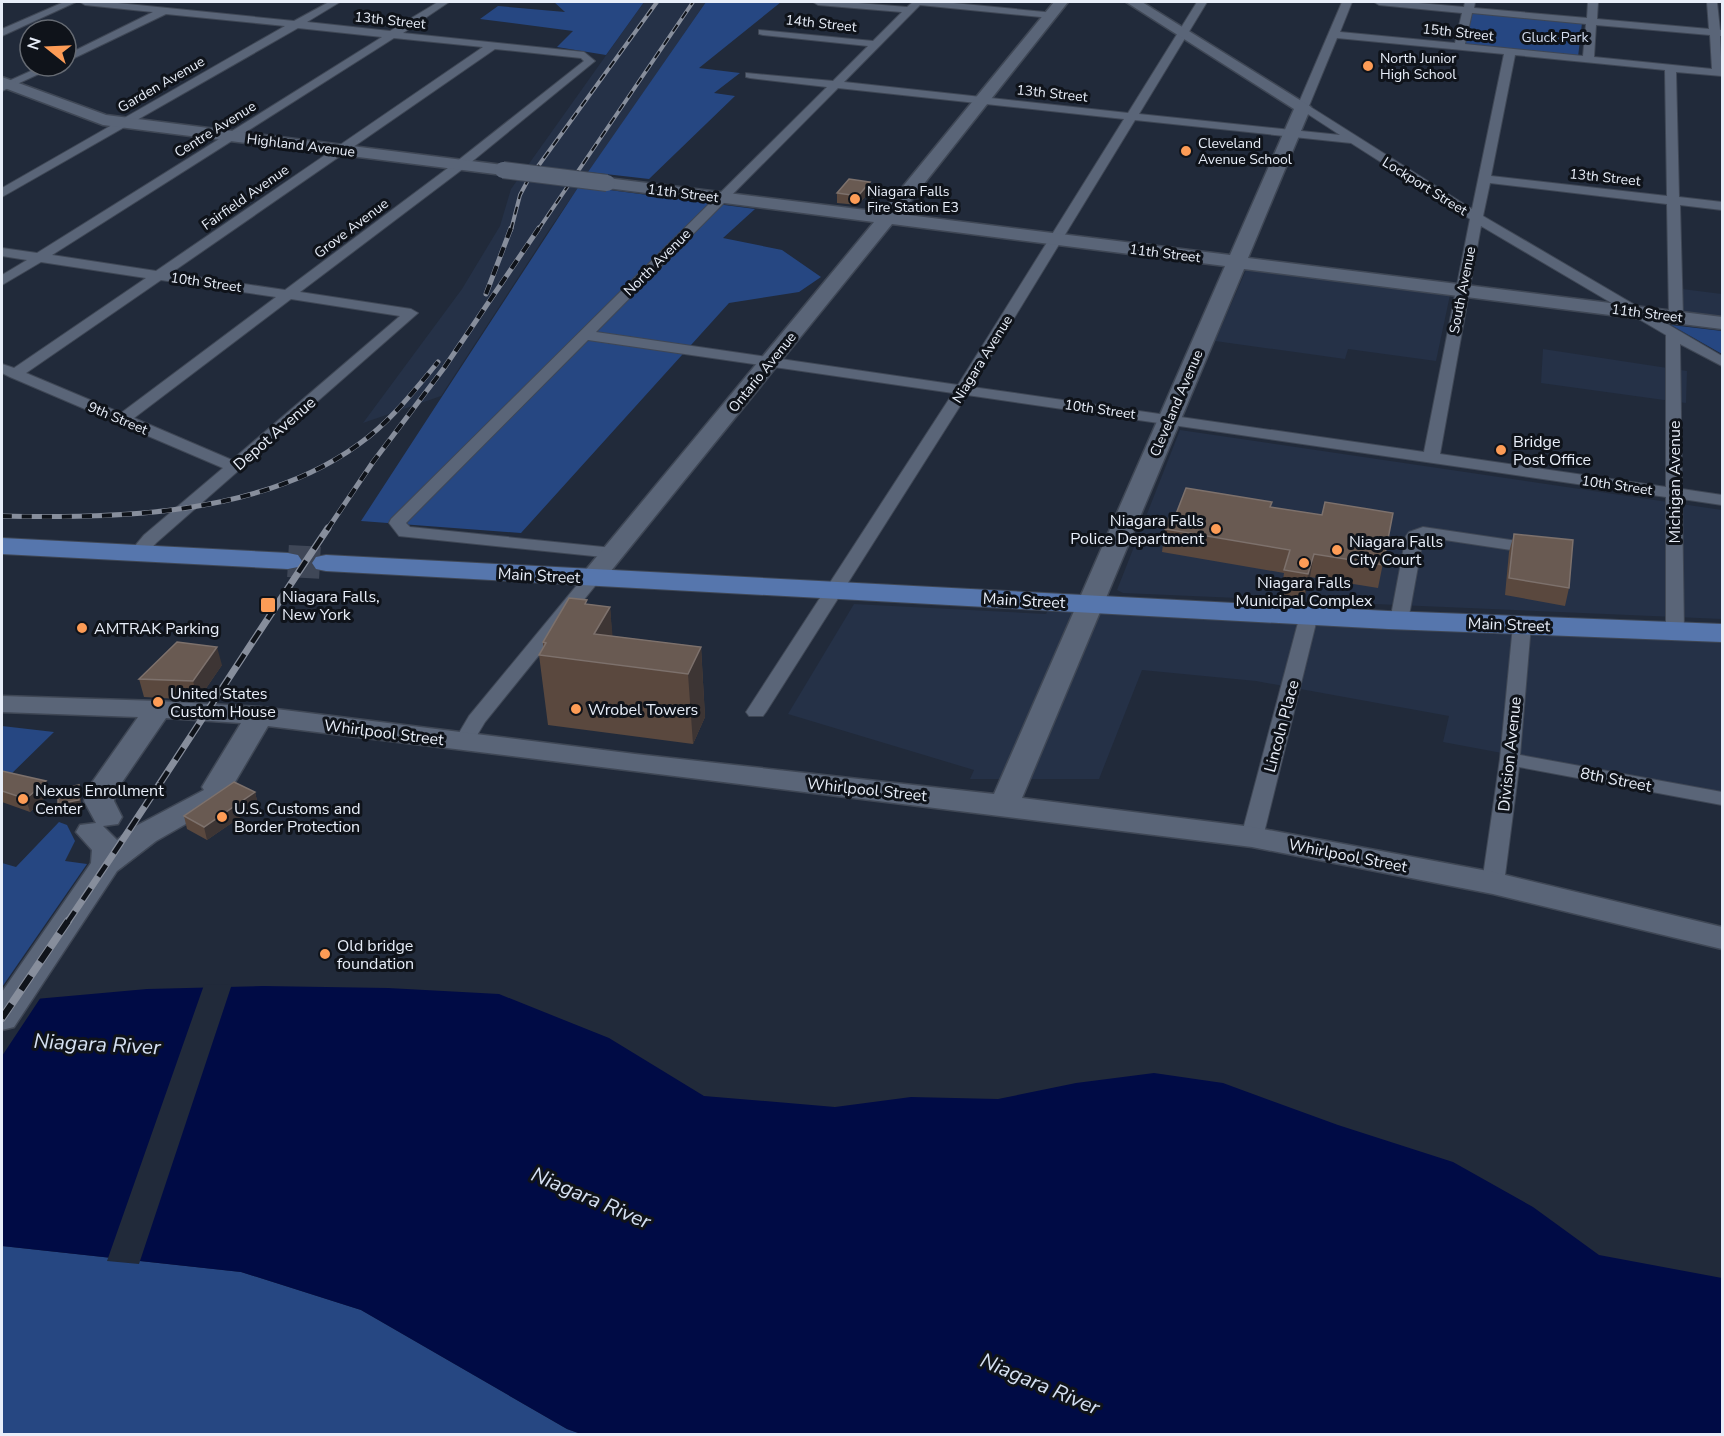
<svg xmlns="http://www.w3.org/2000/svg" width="1724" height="1436" viewBox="0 0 1724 1436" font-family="'Nunito Sans',sans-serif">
<rect width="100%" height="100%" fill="#212a3a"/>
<!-- built -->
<path fill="#253147" d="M 644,2 L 706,2 L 549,230 L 441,396 L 363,423 L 462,289 L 500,226 L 511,189 Z
M 1246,270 L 1450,295 L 1436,361 L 1348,349 L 1345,359 L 1215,341 Z
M 1682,289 L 1722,294 L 1722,317 L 1682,312 Z
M 1543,349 L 1687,371 L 1686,403 L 1541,383 Z
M 1180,430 L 1722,510 L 1722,619 L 1123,593 L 1117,590 Z
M 854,604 L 1046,614 L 1051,604 L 1722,637 L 1722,794 L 1443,742 L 1449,716 L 1256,681 L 1142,670 L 1099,779 L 970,779 L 974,770 L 788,714 Z"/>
<!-- green -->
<path fill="#264782" d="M 554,2 L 644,2 L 606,55 L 557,47 L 573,31 L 480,19 L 498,6 L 565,12 Z
M 706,2 L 781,2 L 699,68 L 740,73 L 714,93 L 735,96 L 649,179 L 588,172 Z
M 1471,12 L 1582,23 L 1578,57 L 1462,46 Z
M 579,186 L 755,209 L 723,238 L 782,250 L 821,277 L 799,292 L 729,303 L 521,533 L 361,521 Z
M 1671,325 L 1722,331 L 1722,354 Z
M 2,726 L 54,732 L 2,783 Z
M 59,822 L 67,825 L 75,841 L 65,861 L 87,864 L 2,987 L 2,863 L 16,867 Z
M 2,1246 L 241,1272 L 361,1310 L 567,1429 L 581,1434 L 2,1434 Z"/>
<!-- water -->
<path fill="#000b45" d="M 263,986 L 388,988 L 499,994 L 609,1038 L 704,1096 L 835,1107 L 911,1097 L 998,1099 L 1076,1083 L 1154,1073 L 1223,1083 L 1338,1125 L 1453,1162 L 1533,1207 L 1599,1255 L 1722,1278 L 1722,1434 L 581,1434 L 567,1429 L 361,1310 L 241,1272 L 2,1246 L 2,1002 L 147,989 Z"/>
<!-- pier -->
<path fill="#212a3a" d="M 232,984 L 139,1264 L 107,1261 L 204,985 Z
M 43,994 L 2,1056 L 2,999 Z"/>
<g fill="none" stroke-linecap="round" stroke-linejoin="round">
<!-- primary-tunnel -->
<path stroke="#3f4757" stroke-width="32" stroke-dasharray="32 16" stroke-linecap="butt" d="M 288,561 L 326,563"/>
<defs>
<path id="street" d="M 64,2 L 76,2 L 2,36 L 2,29 Z
M 80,2 L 108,2 L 294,21 L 329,2 L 340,2 L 307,22 L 390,31 L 438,2 L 449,2 L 403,33 L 584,52 L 595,61 L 464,168 L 300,292 L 411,309 L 418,313 L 156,543 C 149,551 144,560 132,557 L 129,553 L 144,535 L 223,468 L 10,377 L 2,373 L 2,364 L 14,368 L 146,278 L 41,262 L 2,285 L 2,275 L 27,260 L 2,256 L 2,248 L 37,253 L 382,37 L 298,28 L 2,197 L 2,188 L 285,26 L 166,14 L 66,62 L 66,55 L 153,12 L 85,5 ZM 394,38 L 483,47 L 156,271 L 52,255 ZM 495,49 L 581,58 L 584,61 L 456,162 L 285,290 L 171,273 ZM 161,280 L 276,297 L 121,413 L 26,373 ZM 291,299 L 400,316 L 232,460 L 134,418 Z
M 813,2 L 846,2 L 907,7 L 913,2 L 943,2 L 1055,13 L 1055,17 L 1051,18 L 920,5 L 844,82 L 1128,113 L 1197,2 L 1207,2 L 1139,114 L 1340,135 L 1297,107 L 1342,2 L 1352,2 L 1340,32 L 1455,43 L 1462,13 L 1379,5 L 1374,2 L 1407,2 L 1464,7 L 1465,2 L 1475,2 L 1474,8 L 1587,18 L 1588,2 L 1598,2 L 1597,19 L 1709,29 L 1707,2 L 1717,2 L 1720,30 L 1722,30 L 1722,36 L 1720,36 L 1722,76 L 1676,72 L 1679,197 L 1722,202 L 1722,210 L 1680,205 L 1683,317 L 1681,320 L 1671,320 L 1669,317 L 1667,204 L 1490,183 L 1483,216 L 1722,356 L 1722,366 L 1680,344 L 1682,489 L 1722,495 L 1722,505 L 1682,499 L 1684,631 L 1681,635 L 1669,635 L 1666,631 L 1666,497 L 967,395 L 766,712 L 763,716 L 749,716 L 746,712 L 953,393 L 588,340 L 406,523 L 410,527 L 613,548 L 619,549 L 622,553 L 619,557 L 613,558 L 399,536 L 389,523 L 391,519 L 827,87 L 750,78 L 746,77 L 746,73 L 833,81 L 868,46 L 763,35 L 759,34 L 759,30 L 873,41 L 902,12 L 818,5 ZM 1472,13 L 1586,24 L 1583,56 L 1465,44 ZM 1596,25 L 1710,35 L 1712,69 L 1594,57 ZM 1337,38 L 1504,54 L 1472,209 L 1309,106 ZM 1515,55 L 1665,70 L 1667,196 L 1491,176 ZM 838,88 L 1124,119 L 958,385 L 596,332 ZM 1135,120 L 1351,143 L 1470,219 L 1424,452 L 972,387 ZM 1481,226 L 1666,335 L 1666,487 L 1440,454 Z
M 42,66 L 56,66 L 2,91 L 2,84 Z
M 1423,527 L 1537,544 L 1543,545 L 1546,549 L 1543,553 L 1537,554 L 1425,537 L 1423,539 L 1408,621 L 1405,625 L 1393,625 L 1390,621 L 1406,536 L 1409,532 Z
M 593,572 L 599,573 L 602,577 L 599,581 L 485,722 L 470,747 L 456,747 L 453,743 L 469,716 L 587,573 Z
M 1309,610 L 1315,611 L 1318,615 L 1263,837 L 1259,842 L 1252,844 L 1245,842 L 1241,837 L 1300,615 L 1303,611 Z
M 1522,620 L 1528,621 L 1531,625 L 1520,755 L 1722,792 L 1722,805 L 1519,767 L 1504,883 L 1501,888 L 1493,890 L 1485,888 L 1482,883 L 1500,759 L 1513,625 L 1516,621 Z"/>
<path id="secondary" d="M 1054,2 L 1068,2 L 900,214 L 1230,255 L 1294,109 L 1126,2 L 1142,2 L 1311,107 L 1248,258 L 1722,317 L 1722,329 L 1244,269 L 1022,798 L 1252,827 L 1493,872 L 1722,927 L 1722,949 L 1493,894 L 1252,847 L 268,726 L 228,794 L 221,795 L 223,798 L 219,805 L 156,841 L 117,871 L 14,1027 L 2,1030 L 2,992 L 91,863 L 92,850 L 76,832 L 80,825 L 96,823 L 84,801 L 86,791 L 138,717 L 2,712 L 2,696 L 158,701 L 260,707 L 635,754 L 994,794 L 1225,266 L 892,224 L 602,582 L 593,585 L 584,582 L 580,577 L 584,572 L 874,222 L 607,188 L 601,187 L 598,183 L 601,179 L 607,178 L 882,212 ZM 166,718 L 241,723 L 202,787 L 204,790 L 134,827 L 117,840 L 103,826 L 118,824 L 122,817 L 114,801 L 116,791 Z
M 2,77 L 106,115 L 503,165 L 509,166 L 512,170 L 509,174 L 503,175 L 103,125 L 2,87 Z"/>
<path id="primary" d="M 2,538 L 288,553 L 298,555 L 302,561 L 298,567 L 288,569 L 2,554 Z
M 326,555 L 1388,611 L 1722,624 L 1722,642 L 1388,629 L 326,571 L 316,569 L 312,563 L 316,557 Z"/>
</defs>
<!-- street casing -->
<use href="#street" stroke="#3f4755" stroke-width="2"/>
<!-- secondary casing -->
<use href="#secondary" stroke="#3f4755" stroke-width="3"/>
<!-- primary casing -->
<use href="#primary" stroke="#3f4755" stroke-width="2"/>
<!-- street -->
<use href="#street" fill="#5a6578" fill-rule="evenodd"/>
<!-- secondary -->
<use href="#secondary" fill="#5a6578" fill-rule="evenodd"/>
<!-- primary -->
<use href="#primary" fill="#5676ad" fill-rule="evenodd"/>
<defs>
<path id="rail-far3" d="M 511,230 L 520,195 L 528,180 L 657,2
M 538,230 L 693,2"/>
<path id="rail-far2" d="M 486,294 L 511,228
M 2,516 C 118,519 262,515 359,444 C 390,422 414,391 438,362
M 327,530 L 373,462 L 444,368 L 539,228"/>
<path id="rail-far1" d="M 67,923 C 156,792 240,659 328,528"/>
<path id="rail" d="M 2,1018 L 68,921"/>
</defs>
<!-- rail-far3 casing -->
<use href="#rail-far3" stroke="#878e9c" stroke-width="4"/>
<!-- rail-far2 casing -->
<use href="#rail-far2" stroke="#878e9c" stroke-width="5"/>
<!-- rail-far1 casing -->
<use href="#rail-far1" stroke="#878e9c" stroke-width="7"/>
<!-- rail casing -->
<use href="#rail" stroke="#878e9c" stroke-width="8"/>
<!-- rail-far3 -->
<use href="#rail-far3" stroke="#0f131a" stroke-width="2" stroke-dasharray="8" stroke-linecap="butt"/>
<!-- rail-far2 -->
<use href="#rail-far2" stroke="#0f131a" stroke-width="4" stroke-dasharray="10" stroke-linecap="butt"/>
<!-- rail-far1 -->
<use href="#rail-far1" stroke="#0f131a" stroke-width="4.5" stroke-dasharray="14" stroke-linecap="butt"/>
<!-- rail -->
<use href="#rail" stroke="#0f131a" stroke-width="6" stroke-dasharray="17" stroke-linecap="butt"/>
<defs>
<path id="secondary-bridge" d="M 503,170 L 607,183"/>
</defs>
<!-- secondary-bridge casing -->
<use href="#secondary-bridge" stroke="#3f4755" stroke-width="18" stroke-linecap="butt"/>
<!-- secondary-bridge -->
<use href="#secondary-bridge" stroke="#5a6578" stroke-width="16"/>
</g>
<!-- wall -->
<path fill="#5a483e" d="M 870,182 L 870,191 L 858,205 L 837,203 L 837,193 Z
M 1271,507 L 1322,515 L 1393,513 L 1378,588 L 1310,577 L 1304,598 L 1281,594 L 1284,573 L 1162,552 L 1165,529 L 1176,514 Z
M 1514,534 L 1569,588 L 1565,606 L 1505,595 L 1509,552 Z
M 588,604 L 610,607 L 612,636 L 701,647 L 705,717 L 693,744 L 548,725 L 539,655 L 543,648 L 543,642 Z
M 222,665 L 198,700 L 144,697 L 139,679 Z
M 2,771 L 46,781 L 50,793 L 30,812 L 2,802 Z
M 255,792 L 258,805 L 207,840 L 187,829 L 184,816 Z"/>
<!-- shaded-wall -->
<path fill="#3d3534" d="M 870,182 L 870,191 L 858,205 L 858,196 Z
M 1314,554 L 1310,577 L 1304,598 L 1308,574 Z
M 610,607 L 615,664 L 594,634 Z
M 217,647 L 222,665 L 198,700 L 193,681 Z
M 701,647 L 705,717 L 693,744 L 688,674 Z
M 46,781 L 50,793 L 30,812 L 26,799 Z
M 79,785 L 81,792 L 81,806 L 60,810 L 58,804 Z
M 255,792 L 258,805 L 207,840 L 204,827 Z"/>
<!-- building -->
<path fill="#695a52" stroke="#7d716c" stroke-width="1.5" d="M 849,179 L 870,182 L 858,196 L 837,193 Z
M 1186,488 L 1272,502 L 1270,507 L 1322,515 L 1325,502 L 1393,513 L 1383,565 L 1314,554 L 1308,574 L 1284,570 L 1290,550 L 1165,529 L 1171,513 L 1176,514 Z
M 1514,534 L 1573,540 L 1569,588 L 1509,578 Z
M 569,598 L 587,600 L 585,604 L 610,607 L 594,634 L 701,647 L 688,674 L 539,655 L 546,643 L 543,642 Z
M 177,642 L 217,647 L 193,681 L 139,679 Z
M 2,771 L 46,781 L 26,799 L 2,791 Z
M 234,782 L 255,792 L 204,827 L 184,816 Z
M 79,785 L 79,800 L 58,804 L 58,789 Z"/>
<!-- markers -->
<g fill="#fd9c56" stroke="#0f131a" stroke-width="2">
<circle cx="1368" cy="66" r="6"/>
<circle cx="1186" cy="151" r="6"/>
<circle cx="855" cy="199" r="6"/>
<circle cx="1501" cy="450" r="6"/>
<circle cx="1216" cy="529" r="6"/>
<circle cx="1337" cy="550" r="6"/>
<circle cx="1304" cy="563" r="6"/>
<rect x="260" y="597" width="16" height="16" rx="3"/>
<circle cx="82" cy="628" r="6"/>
<circle cx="158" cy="702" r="6"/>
<circle cx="576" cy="709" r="6"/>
<circle cx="23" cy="799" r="6"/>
<circle cx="222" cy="817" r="6"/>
<circle cx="325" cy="954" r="6"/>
</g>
<g text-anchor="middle" stroke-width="6" stroke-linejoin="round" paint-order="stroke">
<!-- far-street labels -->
<g font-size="14" fill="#e8eef9" stroke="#0f131a">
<text transform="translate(390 20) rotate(6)" y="5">13th Street</text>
<text transform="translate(821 23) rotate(6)" y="5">14th Street</text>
<text transform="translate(1458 32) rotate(6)" y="5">15th Street</text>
<text transform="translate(161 84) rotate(-30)" y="5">Garden Avenue</text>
<text transform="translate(1052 93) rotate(6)" y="5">13th Street</text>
<text transform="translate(215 129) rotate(-32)" y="5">Centre Avenue</text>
<text transform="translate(301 145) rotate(7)" y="5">Highland Avenue</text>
<text transform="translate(1605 177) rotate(6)" y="5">13th Street</text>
<text transform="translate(1425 186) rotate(32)" y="5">Lockport Street</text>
<text transform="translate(683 193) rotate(7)" y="5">11th Street</text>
<text transform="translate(245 197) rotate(-35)" y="5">Fairfield Avenue</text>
<text transform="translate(351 228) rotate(-37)" y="5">Grove Avenue</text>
<text transform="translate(1165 253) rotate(7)" y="5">11th Street</text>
<text transform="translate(657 262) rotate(-45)" y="5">North Avenue</text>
<text transform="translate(206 282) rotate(8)" y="5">10th Street</text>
<text transform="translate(1462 290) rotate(-79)" y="5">South Avenue</text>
<text transform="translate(1647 313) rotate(7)" y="5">11th Street</text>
<text transform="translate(982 359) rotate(-58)" y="5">Niagara Avenue</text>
<text transform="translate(762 372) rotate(-51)" y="5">Ontario Avenue</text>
<text transform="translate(1176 403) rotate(-67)" y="5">Cleveland Avenue</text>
<text transform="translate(1100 409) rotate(8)" y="5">10th Street</text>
<text transform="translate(118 418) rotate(23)" y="5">9th Street</text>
<text transform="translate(1617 485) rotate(8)" y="5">10th Street</text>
</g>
<!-- far-park labels -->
<g font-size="14" fill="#d2dcef" stroke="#0f131a">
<text x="1555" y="42">Gluck Park</text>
</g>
<!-- far-poi labels -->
<g font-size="14" fill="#e8eef9" stroke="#0f131a" text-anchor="start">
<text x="1380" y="63">North Junior<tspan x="1380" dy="16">High School</tspan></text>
<text x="1198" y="148">Cleveland<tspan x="1198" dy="16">Avenue School</tspan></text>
<text x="867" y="196">Niagara Falls<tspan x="867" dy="16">Fire Station E3</tspan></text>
</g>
<!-- street labels -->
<g font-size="16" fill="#e8eef9" stroke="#0f131a">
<text transform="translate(274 433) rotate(-41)" y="6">Depot Avenue</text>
<text transform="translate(1674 482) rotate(-90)" y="6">Michigan Avenue</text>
<text transform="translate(539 575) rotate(3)" y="6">Main Street</text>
<text transform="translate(1024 600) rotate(3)" y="6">Main Street</text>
<text transform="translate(1509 624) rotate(2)" y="6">Main Street</text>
<text transform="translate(1281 726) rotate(-75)" y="6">Lincoln Place</text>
<text transform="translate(384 732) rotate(7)" y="6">Whirlpool Street</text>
<text transform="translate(1509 754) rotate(-84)" y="6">Division Avenue</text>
<text transform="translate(1616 779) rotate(11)" y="6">8th Street</text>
<text transform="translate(867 789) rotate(6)" y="6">Whirlpool Street</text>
<text transform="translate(1348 855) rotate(11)" y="6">Whirlpool Street</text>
</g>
<!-- poi labels -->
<g font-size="16" fill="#e8eef9" stroke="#0f131a" text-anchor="start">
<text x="1513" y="447">Bridge<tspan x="1513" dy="18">Post Office</tspan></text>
<text x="1204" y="526" text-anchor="end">Niagara Falls<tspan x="1204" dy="18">Police Department</tspan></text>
<text x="1349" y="547">Niagara Falls<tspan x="1349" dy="18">City Court</tspan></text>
<text x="1304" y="588" text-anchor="middle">Niagara Falls<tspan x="1304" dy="18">Municipal Complex</tspan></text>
<text x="282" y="602">Niagara Falls,<tspan x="282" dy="18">New York</tspan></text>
<text x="94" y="634">AMTRAK Parking</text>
<text x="170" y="699">United States<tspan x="170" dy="18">Custom House</tspan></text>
<text x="588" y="715">Wrobel Towers</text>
<text x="35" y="796">Nexus Enrollment<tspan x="35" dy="18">Center</tspan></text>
<text x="234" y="814">U.S. Customs and<tspan x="234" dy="18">Border Protection</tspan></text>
<text x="337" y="951">Old bridge<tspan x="337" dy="18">foundation</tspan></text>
</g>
<!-- near-water labels -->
<g font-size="21" font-style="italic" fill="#d6e1f3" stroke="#0f131a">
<text transform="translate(97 1044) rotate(3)" y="7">Niagara River</text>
<text transform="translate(591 1198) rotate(23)" y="7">Niagara River</text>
<text transform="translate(1040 1384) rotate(23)" y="7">Niagara River</text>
</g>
</g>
<!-- border -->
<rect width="1724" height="1436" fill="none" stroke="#e8eef9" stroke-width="6"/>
<!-- north arrow -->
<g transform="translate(48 48) rotate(288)"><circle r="28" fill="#0f131a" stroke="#666b73" stroke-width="1.5"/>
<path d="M0-4.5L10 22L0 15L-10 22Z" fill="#fd9c56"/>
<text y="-9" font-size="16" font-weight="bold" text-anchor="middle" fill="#e8eef9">N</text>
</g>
</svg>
